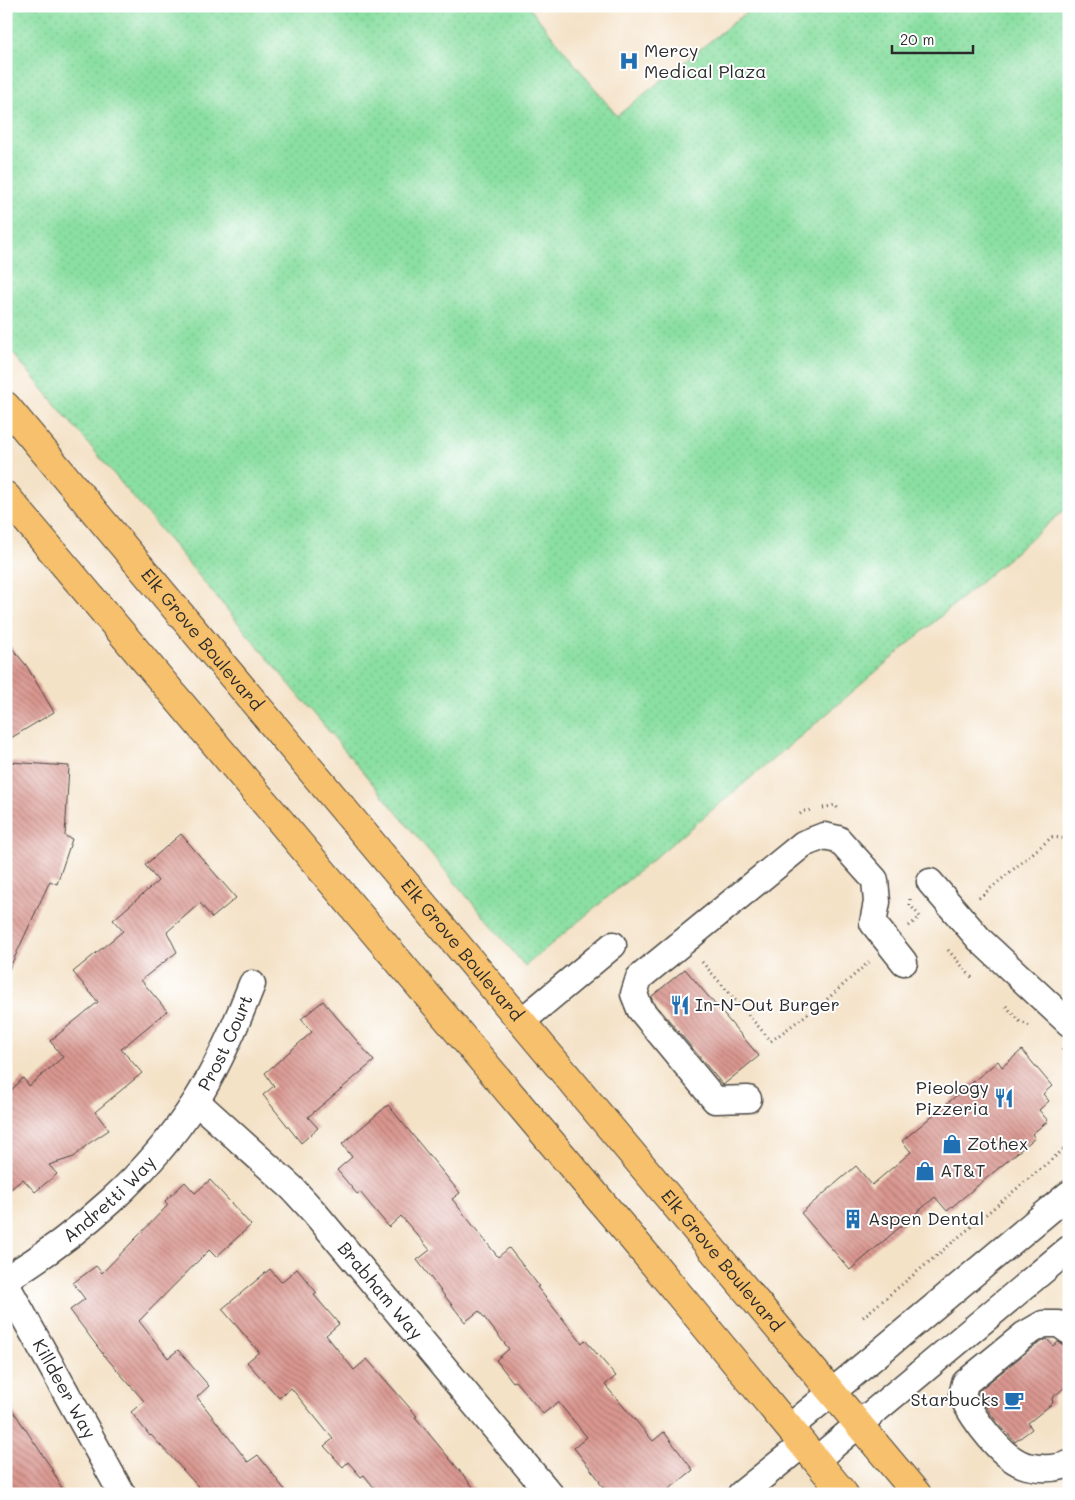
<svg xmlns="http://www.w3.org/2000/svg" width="1075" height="1500" viewBox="0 0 1075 1500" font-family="Mali,sans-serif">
<defs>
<pattern id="grass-dots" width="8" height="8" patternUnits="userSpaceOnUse" patternTransform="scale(1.25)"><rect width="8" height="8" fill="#8adfa2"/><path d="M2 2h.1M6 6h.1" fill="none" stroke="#77c08c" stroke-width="1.8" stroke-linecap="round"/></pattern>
<pattern id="building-back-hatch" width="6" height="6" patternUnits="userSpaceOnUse" patternTransform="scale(1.25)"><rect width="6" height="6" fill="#da9790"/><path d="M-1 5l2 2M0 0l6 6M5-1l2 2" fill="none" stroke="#b17b76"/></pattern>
</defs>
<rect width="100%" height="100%" fill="#fff"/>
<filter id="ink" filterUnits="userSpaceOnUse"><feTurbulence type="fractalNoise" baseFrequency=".02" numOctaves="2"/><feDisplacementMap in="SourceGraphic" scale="10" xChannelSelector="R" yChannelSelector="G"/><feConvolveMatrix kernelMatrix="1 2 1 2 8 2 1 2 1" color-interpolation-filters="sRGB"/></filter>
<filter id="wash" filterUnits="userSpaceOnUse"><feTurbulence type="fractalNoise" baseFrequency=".0096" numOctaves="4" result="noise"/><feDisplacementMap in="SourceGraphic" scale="20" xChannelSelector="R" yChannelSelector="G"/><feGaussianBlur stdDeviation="1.12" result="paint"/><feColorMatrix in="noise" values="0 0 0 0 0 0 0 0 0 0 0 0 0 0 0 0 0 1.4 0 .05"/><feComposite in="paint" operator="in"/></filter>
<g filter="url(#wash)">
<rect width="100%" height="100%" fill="#f4e2c7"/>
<!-- grass -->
<path fill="url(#grass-dots)" stroke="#5a8566" d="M 6,6 L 528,6 L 617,116 L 754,6 L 1069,6 L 1069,506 L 808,730 L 525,966 L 6,345 Z"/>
<g id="blocks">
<!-- building -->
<path fill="url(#building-back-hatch)" d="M 6,641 L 26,665 L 54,712 L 6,741 Z
M 10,762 L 69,766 L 65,836 L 72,839 L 57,884 L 50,881 L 6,976 L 6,829 Z
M 181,834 L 236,898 L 212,918 L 200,903 L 167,932 L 177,952 L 141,980 L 167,1011 L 121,1049 L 142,1073 L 95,1112 L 109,1130 L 88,1144 L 74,1157 L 49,1165 L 57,1174 L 35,1192 L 23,1179 L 6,1193 L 6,1096 L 23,1078 L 29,1086 L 63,1057 L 50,1041 L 98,1002 L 73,972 L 123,931 L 113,920 L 158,881 L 145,865 Z
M 685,969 L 759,1056 L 723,1085 L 653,1001 L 651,997 Z
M 323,1001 L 374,1061 L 308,1117 L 318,1128 L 301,1143 L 263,1095 L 274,1086 L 265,1073 L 312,1032 L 301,1019 Z
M 1022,1050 L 1052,1086 L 1043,1094 L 1049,1101 L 1039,1110 L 1048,1121 L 1032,1134 L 1035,1138 L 947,1211 L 935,1197 L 850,1270 L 801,1213 L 856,1166 L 872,1185 L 911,1152 L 902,1141 L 998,1061 L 1002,1067 Z
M 388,1105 L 460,1193 L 452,1199 L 498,1257 L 509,1248 L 539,1286 L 537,1287 L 582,1343 L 585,1340 L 616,1376 L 605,1385 L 653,1441 L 664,1432 L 693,1470 L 663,1494 L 609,1494 L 599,1482 L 600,1481 L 574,1448 L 587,1437 L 558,1402 L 543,1414 L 515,1381 L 513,1382 L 496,1360 L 509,1349 L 479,1311 L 465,1322 L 417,1260 L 430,1250 L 401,1216 L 389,1227 L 360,1192 L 357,1194 L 337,1170 L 352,1157 L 342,1144 Z
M 210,1180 L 251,1225 L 216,1257 L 209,1250 L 139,1321 L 168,1358 L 178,1350 L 209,1386 L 197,1397 L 248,1462 L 258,1455 L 288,1494 L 205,1494 L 151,1435 L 150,1436 L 131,1412 L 144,1401 L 103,1354 L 70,1310 L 85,1299 L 73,1283 L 96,1266 L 102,1273 L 168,1205 L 165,1201 L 185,1182 L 195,1193 Z
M 270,1269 L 281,1282 L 297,1269 L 317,1293 L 314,1295 L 339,1324 L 326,1335 L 354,1370 L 367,1359 L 417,1416 L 415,1417 L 479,1494 L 379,1494 L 364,1475 L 361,1477 L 348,1462 L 343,1467 L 324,1446 L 333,1439 L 291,1388 L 279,1398 L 247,1362 L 259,1352 L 222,1309 Z
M 1047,1339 L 1053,1346 L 1058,1342 L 1062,1344 L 1069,1352 L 1069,1384 L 1052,1398 L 1053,1403 L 1028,1423 L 1032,1429 L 1015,1442 L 993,1417 L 980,1398 L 978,1391 L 1033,1347 Z
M 6,1400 L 50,1466 L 65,1494 L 6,1494 Z"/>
</g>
</g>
<g filter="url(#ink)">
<use href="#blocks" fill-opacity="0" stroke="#494642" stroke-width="1"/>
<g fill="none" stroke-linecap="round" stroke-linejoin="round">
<defs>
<g id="minor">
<path d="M 930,882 L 980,940 L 1069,1023"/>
<path d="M 522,1021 L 613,945"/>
<path d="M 748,1099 L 715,1100 L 640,1009 L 634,994 L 639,978 L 803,844 L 824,836 L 838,839 L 875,880 L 877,902 L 873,923 L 904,962"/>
<path id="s1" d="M 196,1101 L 292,1188 L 314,1212 L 550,1494"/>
<path id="s2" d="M 6,1279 C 80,1234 149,1174 196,1101 C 219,1064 236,1025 252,984"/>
<path id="s3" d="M 6,1284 L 122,1494"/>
<path d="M 1069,1331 L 1059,1324 L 1043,1324 L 1024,1335 L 965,1383 L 962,1396 C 973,1418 1002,1460 1027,1466 C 1040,1469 1056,1469 1069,1464"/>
<path d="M 789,1428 L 1069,1194"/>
<path d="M 816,1460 L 1069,1249"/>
<path d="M 741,1494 L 803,1444"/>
</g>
<g id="major">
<path id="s4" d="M 6,406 L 917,1494"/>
<path d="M 6,496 L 643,1251 L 844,1494"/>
</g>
</defs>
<!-- minor casing -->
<use href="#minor" stroke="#494642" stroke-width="29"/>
<!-- major casing -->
<use href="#major" stroke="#494642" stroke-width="30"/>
<!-- path -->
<path stroke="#494642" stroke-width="3" stroke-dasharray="1 4" stroke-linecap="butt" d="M 823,808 L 835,805 L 839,810
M 800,814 L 804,811 L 812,810
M 979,898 L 1052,837 L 1069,839
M 910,899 L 910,905 L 922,919
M 909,926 L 920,917
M 948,950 L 974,980
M 702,962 L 771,1041 L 825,1001 L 869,962
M 1006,1006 L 1019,1021 L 1032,1027
M 1062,1049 L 1069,1056
M 863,1317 L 1069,1145"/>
<!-- minor -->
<use href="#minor" stroke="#fff" stroke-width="26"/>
<!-- major -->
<use href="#major" stroke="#f7c06c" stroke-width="28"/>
</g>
</g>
<!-- icons -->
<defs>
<symbol id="hospital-bare" viewBox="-9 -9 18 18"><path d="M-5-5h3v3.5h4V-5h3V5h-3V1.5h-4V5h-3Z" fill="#1f6fb2" stroke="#fff" stroke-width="2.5" paint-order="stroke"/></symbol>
<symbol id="restaurant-bare" viewBox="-9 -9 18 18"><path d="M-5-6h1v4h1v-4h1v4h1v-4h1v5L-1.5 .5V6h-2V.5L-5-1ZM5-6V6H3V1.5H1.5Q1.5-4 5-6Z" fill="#1f6fb2" stroke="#fff" stroke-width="2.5" paint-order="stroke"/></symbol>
<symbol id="shop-bare" viewBox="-9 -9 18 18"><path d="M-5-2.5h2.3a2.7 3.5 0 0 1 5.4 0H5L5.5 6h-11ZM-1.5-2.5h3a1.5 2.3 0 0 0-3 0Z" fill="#1f6fb2" stroke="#fff" stroke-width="2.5" paint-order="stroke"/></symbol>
<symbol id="building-bare" viewBox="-9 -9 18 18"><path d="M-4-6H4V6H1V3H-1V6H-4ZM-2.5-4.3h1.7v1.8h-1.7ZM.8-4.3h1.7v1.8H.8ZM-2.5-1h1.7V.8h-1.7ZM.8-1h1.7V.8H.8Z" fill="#1f6fb2" stroke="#fff" stroke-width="2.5" paint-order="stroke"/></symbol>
<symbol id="cafe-bare" viewBox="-9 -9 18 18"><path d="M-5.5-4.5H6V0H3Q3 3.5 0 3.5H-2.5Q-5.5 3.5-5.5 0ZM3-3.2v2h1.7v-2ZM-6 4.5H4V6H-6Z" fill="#1f6fb2" stroke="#fff" stroke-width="2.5" paint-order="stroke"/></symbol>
</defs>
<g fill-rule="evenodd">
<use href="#hospital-bare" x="615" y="47" width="28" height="28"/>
<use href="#restaurant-bare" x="666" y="991" width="28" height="28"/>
<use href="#restaurant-bare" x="990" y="1084" width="28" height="28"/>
<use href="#shop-bare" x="938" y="1130" width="28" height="28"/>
<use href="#shop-bare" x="911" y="1157" width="28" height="28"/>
<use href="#building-bare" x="839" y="1205" width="28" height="28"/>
<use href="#cafe-bare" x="1000" y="1386" width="28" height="28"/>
</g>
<g text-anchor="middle" stroke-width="4" stroke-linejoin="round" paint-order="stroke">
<!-- poi labels -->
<g font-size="18" fill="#2b2b2b" stroke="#fff" text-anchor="start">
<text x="644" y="57">Mercy<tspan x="644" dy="21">Medical Plaza</tspan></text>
<text x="695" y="1011">In-N-Out Burger</text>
<text x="989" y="1094" text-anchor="end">Pieology<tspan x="989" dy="21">Pizzeria</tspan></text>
<text x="967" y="1150">Zothex</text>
<text x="940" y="1177">AT&amp;T</text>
<text x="868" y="1225">Aspen Dental</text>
<text x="999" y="1406" text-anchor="end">Starbucks</text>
</g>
<!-- street labels -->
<g font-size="18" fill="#2b2b2b" stroke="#fff">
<text dy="6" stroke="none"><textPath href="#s4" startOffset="305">Elk Grove Boulevard</textPath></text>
<text dy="6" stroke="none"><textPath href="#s4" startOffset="710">Elk Grove Boulevard</textPath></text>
<text dy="6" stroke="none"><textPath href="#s2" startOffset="328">Prost Court</textPath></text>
<text dy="6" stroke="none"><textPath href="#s2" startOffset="131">Andretti Way</textPath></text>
<text dy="6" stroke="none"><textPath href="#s4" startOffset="1115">Elk Grove Boulevard</textPath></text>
<text dy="6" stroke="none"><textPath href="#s1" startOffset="265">Brabham Way</textPath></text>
<text dy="6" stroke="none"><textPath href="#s3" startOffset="120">Killdeer Way</textPath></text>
</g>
</g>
<!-- margin -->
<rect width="1075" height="1500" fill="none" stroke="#fff" stroke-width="25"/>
<!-- scale -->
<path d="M892 45v8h81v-8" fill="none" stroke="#2b2b2b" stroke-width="2.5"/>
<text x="900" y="45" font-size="15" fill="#2b2b2b" stroke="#ffffff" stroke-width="4" paint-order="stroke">20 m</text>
</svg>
